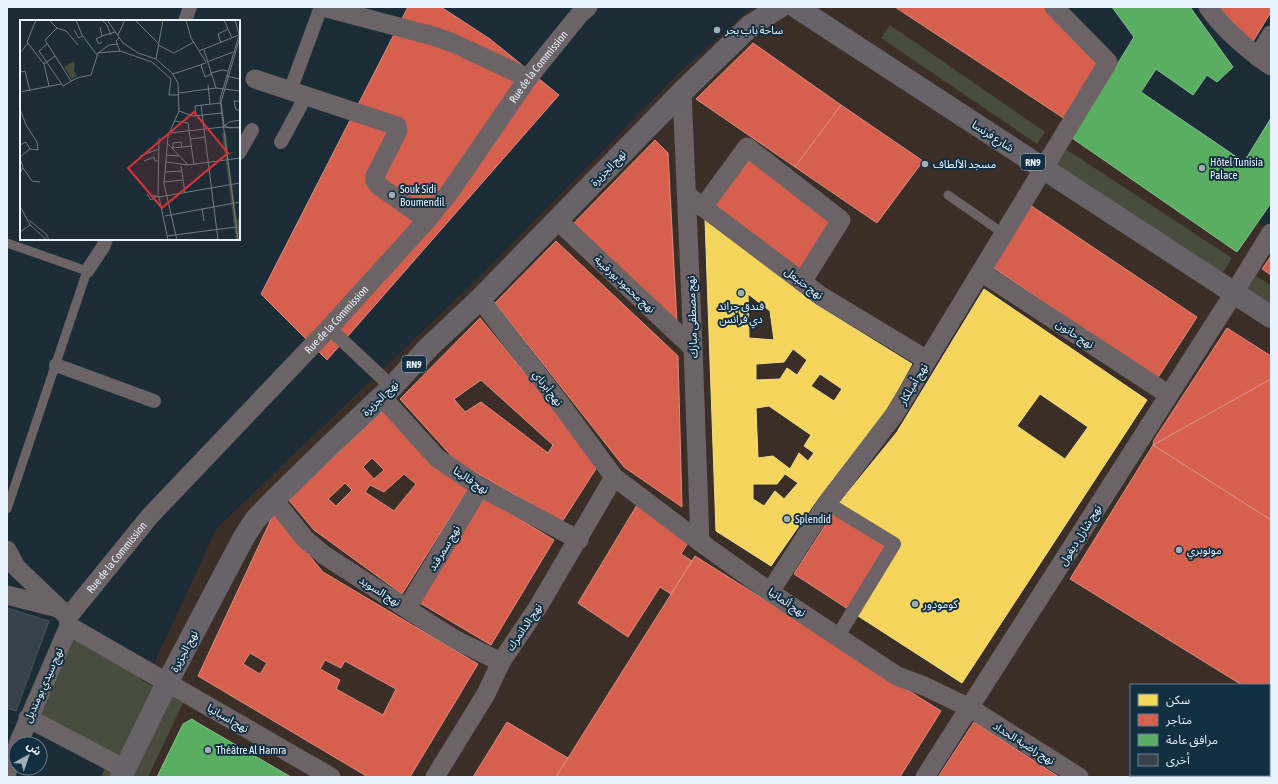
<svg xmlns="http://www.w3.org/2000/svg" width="1278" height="784" viewBox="0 0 1278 784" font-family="'Asap Condensed','Noto Sans Arabic',sans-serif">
<rect width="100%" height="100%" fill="#1c2c36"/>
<!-- commercial -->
<path fill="#3a2e27" d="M 755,7 L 941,7 L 1271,231 L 1271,757 L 1269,760 L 1269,685 L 1131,685 L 1131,775 L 1259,775 L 1258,777 L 101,777 L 217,528 L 482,274 L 679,73 L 749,10 Z"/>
<!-- green -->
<path fill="#474c3d" d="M 890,25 L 1045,132 L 1037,144 L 881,38 Z
M 1064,148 L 1232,258 L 1221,276 L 1053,165 Z
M 1256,276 L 1271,285 L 1271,309 L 1246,292 Z
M 74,629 L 145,682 L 183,703 L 148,777 L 101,777 L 105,768 L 33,731 Z
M 1271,693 L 1271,777 L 1218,777 L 1219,775 L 1269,775 L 1269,694 Z"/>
<!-- homes -->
<path fill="#f6d55c" stroke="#f2de8d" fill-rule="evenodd" d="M 705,219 L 815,304 L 912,364 L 887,409 L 819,497 L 771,566 L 716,531 ZM 748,294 L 770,311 L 774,340 L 749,338 ZM 793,349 L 807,360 L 797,375 L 787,368 L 780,379 L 756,380 L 756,364 L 784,362 ZM 820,374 L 842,389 L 834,401 L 811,386 ZM 769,406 L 811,435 L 804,446 L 814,453 L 808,461 L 799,453 L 790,469 L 773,456 L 758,458 L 756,408 ZM 785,474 L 798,483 L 784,499 L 775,491 L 764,506 L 753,499 L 753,484 L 777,484 Z
M 984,289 L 1147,400 L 962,683 L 855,614 L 900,542 L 839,503 L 897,432 ZM 1040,394 L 1088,427 L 1065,459 L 1017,426 Z"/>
<!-- shops -->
<path fill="#d6604d" stroke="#db8c82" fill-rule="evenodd" d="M 408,7 L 441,7 L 490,39 L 559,95 L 327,360 L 261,294 Z
M 895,7 L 1048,7 L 1101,60 L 1065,119 Z
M 1219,7 L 1271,7 L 1271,12 L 1252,43 Z
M 753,43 L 841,105 L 795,167 L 696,99 Z
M 841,105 L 923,161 L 877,223 L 795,167 Z
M 655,140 L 668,153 L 677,324 L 572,225 Z
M 748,157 L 831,223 L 801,272 L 713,206 Z
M 1030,205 L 1197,317 L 1157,379 L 994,268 Z
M 556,241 L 678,356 L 682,507 L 624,467 L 495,303 Z
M 1271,256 L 1271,275 L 1262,269 Z
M 480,318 L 599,464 L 562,522 L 456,461 L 400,399 ZM 481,380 L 553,445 L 548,453 L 481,402 L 465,412 L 454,399 Z
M 1227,328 L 1271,356 L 1271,379 L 1153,445 L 1154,440 Z
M 1271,379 L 1271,520 L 1153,445 Z
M 384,410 L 468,489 L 402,594 L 314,530 L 288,499 ZM 372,458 L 384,470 L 374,479 L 363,467 ZM 404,474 L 416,484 L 394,511 L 365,492 L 370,485 L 384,492 ZM 345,483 L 352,490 L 336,506 L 328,499 Z
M 1153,445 L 1271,520 L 1271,681 L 1269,685 L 1242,685 L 1070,579 Z
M 483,497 L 554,540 L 491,645 L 420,603 Z
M 637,505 L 691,538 L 681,554 L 692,561 L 671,594 L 660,587 L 628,637 L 578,603 Z
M 274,513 L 323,572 L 478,664 L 410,777 L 368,777 L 198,676 ZM 250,653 L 267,663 L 260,674 L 243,664 ZM 325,660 L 341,668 L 345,661 L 396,689 L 383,715 L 336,689 L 340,680 L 320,669 Z
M 833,513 L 887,548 L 848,609 L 794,574 Z
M 695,556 L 941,711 L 900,777 L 556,777 Z
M 507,722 L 568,758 L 556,777 L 473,777 Z
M 974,722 L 1059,777 L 938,777 Z"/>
<!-- public -->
<path fill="#5aae61" stroke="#84c390" d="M 1112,7 L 1190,7 L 1233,67 L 1217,82 L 1207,75 L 1193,95 L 1156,69 L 1141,92 L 1244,162 L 1271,118 L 1271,203 L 1237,252 L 1072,138 L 1134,37 Z
M 192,719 L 198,723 L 291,777 L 157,777 L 183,724 Z"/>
<!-- building -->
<path fill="#36424b" stroke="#46535c" d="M 7,608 L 49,621 L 16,711 L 7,708 Z"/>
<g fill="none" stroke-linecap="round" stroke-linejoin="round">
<!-- service -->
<path stroke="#6b6366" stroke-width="9" d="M 948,195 L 1004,234
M 7,243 L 87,271 L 7,509"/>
<!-- pedestrian -->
<path stroke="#6b6366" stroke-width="14" d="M 185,21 L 190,7
M 290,91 L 321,7
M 281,142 L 306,96
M 239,153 L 252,130
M 87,271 L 103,247 L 106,239
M 329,328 L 392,387
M 56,365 L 154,401
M 827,503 L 894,544 L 838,636"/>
<!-- minor -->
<g stroke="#6b6366" stroke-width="19">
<path d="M 323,7 L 433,36 L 453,43 L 528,78"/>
<path d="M 1208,7 C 1224,30 1248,50 1271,66"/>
<path d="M 1258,57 L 1271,35"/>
<path d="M 255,79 L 397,126 L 398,131 L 375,176 L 375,181 L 379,186 L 427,220"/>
<path d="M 682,92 L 693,348 L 700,542"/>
<path d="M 687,195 L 821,296 L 927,360"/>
<path d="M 703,207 L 747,147 L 841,220 L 802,282"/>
<path d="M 557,220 L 693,348"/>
<path d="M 981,272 L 1169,395"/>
<path d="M 480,299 L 559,402 L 614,477 L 700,542 L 770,592 L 897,676 L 924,686 L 970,708 L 1079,777"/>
<path d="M 382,397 L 437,458 L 480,487 L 579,540"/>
<path d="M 274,500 L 305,539 L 324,555 L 435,627 L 458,641 L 501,662"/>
<path d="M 7,550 L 16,567 L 60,609 L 68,617 L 69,626 L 331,777"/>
<path d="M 770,592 L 827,503 L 894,415 L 1108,62 L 1054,7"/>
<path d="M 7,595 L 58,608"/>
<path d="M 407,608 L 480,487"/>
<path id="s1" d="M 68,617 L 150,516 L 329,328 L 427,220 L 449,193 L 528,78 L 579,15 L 588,7"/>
<path d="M 28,718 L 125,769"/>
<path d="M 18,744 L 69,626"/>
<path d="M 7,772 L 16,749"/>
<path d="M 435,777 L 486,694 L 501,662 L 538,607 L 614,477"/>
<path d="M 925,777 L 1234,293 L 1271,233"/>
</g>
<!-- primary -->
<path stroke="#686369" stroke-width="22" d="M 796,7 L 1271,317
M 1269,739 L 1271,736
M 121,777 L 167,683 L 244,537 L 255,520 L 274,500 L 325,450 L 392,387 L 429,347 L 480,299 L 682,92 L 751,25 L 780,7
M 1245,777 L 1247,775"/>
</g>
<!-- markers -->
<g fill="#a0aeb8" stroke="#122e41" stroke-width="1.5">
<circle cx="717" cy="30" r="4"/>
<circle cx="925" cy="164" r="4"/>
<circle cx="1202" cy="168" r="4"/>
<circle cx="392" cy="195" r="4"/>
<circle cx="741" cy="293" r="4"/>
<circle cx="787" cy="519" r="4"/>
<circle cx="1179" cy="550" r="4"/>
<circle cx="915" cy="604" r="4"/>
<circle cx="208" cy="750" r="4"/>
</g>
<g text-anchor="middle" stroke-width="4" stroke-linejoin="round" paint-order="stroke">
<!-- shield labels -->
<g fill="#122e41" stroke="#a7b9c5" stroke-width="1">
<rect x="1021" y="154" width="24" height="16" rx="3"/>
<rect x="402" y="356" width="24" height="16" rx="3"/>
</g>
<g font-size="10" font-weight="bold" fill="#e7f4fe">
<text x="1033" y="166">RN9</text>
<text x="414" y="368">RN9</text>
</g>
<!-- poi labels -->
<g font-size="11" fill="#e7f4fe" stroke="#122e41" text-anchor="start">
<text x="725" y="34">ساحة باب بحر</text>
<text x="1210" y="166">Hôtel Tunisia<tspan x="1210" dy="13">Palace</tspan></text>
<text x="933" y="168">مسجد الألطاف</text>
<text x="400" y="193">Souk Sidi<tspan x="400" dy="13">Boumendil</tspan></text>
<text x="741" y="310" text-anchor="middle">فندق جراند<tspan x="741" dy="13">دي فرانس</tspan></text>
<text x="795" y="523">Splendid</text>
<text x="1187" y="554">مونوبري</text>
<text x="923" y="608">كومودور</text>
<text x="216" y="754">Théâtre Al Hamra</text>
</g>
<!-- street labels -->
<g font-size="11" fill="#e7f4fe" stroke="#122e41">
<text dy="4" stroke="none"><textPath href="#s1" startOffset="725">Rue de la Commission</textPath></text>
<text transform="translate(993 136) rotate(33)" y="4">شارع فرنسا</text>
<text transform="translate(608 168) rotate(-46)" y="4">نهج الجزيرة</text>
<text transform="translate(804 283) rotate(37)" y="4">نهج حنبعل</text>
<text transform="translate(625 284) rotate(43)" y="4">نهج محمود بورقيبة</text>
<text transform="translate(692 317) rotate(-92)" y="4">نهج مصطفى مبارك</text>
<text dy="4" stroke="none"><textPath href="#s1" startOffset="401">Rue de la Commission</textPath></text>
<text transform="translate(1075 334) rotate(33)" y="4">نهج حانون</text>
<text transform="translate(913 384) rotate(-59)" y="4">نهج أميلكار</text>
<text transform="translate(548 388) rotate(53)" y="4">نهج أبرناي</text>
<text transform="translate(380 398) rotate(-44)" y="4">نهج الجزيرة</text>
<text transform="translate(471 480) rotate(33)" y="4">نهج فاليتا</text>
<text transform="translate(1080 535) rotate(-58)" y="4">نهج شارل ديغول</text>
<text transform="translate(444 548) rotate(-59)" y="4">نهج سمرقند</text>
<text dy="4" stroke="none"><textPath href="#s1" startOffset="77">Rue de la Commission</textPath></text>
<text transform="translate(380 591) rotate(32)" y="4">نهج السويد</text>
<text transform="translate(787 602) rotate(34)" y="4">نهج ألمانيا</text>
<text transform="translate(524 627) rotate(-56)" y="4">نهج الدانمرك</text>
<text transform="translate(184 651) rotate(-62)" y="4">نهج الجزيرة</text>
<text transform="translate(43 685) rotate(-66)" y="4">نهج سيدي بومنديل</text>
<text transform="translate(228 718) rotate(30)" y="4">نهج اسبانيا</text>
<text transform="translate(1024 743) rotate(32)" y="4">نهج راضية الحداد</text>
</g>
</g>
<!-- overview -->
<g transform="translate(20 20)">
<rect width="220" height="220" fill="#1c2c36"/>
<path d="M 52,42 L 55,43 L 54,51 L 57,56 L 52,59 L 44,47 ZM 202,113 L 206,113 L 208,133 L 215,132 L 208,135 L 217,200 L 220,199 L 219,220 L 216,220 Z" fill="#474c3d"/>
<path fill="none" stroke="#6d7c86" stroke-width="1" d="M 16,0 L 7,22 L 24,44 L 29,66M 29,0 L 37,8 L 46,11 L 58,25M 56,0 L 62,15 L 77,35M 82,0 L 87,5 L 91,15M 87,0 L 103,23 L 118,33 L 136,39 L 152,53 L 158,63 L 159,91 L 148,116 L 144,164 L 157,220M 115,0 L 138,23M 166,0 L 171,18 L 186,42M 204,0 L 212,18M 215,0 L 219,14M 80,7 L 82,16 L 76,19 L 79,24 L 82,22M 37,8 L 25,20 L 51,61M 54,10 L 59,18 L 62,16M 98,15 L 105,0M 82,16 L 95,12M 220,17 L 201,82 L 204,105 L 209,108 L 220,107M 99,18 L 96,21 L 100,31M 201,23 L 198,14 L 208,9M 27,24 L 19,31 L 43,66 L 57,58 L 71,55 L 78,33 L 100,31 L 132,42 L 151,59 L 149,75 L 159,75M 138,25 L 154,33 L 174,22M 184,30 L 196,68M 179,31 L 219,15M 0,33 L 8,23M 78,33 L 89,25 L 98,24M 136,39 L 143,0M 187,42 L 213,32M 24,44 L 35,36M 181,45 L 185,57 L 191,54M 0,49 L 2,52 L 5,51 L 10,71M 191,53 L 202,50 L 208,51M 153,54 L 186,43M 206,56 L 220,59M 188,65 L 190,84M 0,72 L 41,64M 159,73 L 196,68 L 220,71M 220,81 L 214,81 L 216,90 L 220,90M 181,85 L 198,220M 0,89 L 6,105 L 17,122 L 18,130 L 10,129M 159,91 L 173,96 L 202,93M 176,96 L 175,86 L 200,83M 154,101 L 168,103 L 174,145M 203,107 L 209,102 L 220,100M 149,113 L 203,107 L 220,108M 171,119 L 185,117M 148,124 L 168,145M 0,125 L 6,122 L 10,129 L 0,137M 152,128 L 172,126M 153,128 L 153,123 L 161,122 L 162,127M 146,135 L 159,136M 120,136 L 139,129M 0,138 L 3,147 L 0,154M 124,141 L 134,137 L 135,141 L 139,141M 146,142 L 168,145 L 220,138M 161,146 L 165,173M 3,148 L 12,161 L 20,162M 145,152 L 161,151M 144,162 L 162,160M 127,174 L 131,180 L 136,177M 131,175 L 139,177 L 220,163M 138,177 L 139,118M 139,177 L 148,220M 0,186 L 10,205 L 27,220M 182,189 L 184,201M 145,196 L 220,182M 9,200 L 26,214 L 29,220M 0,212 L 10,205M 147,216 L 216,207M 218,220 L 200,79 L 220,12"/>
<path fill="#d73233" fill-opacity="0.15" stroke="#d73233" stroke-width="2" d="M 174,92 L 208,133 L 142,188 L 108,148 Z"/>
<rect width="220" height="220" fill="none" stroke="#e7f4fe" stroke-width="2"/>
</g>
<!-- border -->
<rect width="1278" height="784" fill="none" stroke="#e7f4fe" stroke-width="16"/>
<!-- legend -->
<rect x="1130" y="684" width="140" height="92" fill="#122e41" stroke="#677d8d"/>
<rect x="1138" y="694" width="20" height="12" fill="#f6d55c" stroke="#677d8d"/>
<text x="1166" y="704" font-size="12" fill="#e7f4fe">سكن</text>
<rect x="1138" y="714" width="20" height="12" fill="#d6604d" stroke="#677d8d"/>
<text x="1166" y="724" font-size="12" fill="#e7f4fe">متاجر</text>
<rect x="1138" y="734" width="20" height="12" fill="#5aae61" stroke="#677d8d"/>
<text x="1166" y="744" font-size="12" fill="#e7f4fe">مرافق عامة</text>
<rect x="1138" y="754" width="20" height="12" fill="#36424b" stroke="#677d8d"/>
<text x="1166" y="764" font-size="12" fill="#e7f4fe">أخرى</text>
<!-- north arrow -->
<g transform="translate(28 756) rotate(40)"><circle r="19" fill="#122e41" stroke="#677d8d"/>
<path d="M0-3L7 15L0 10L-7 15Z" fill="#a0aeb8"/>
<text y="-6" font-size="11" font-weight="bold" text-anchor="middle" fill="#e7f4fe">ش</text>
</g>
</svg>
